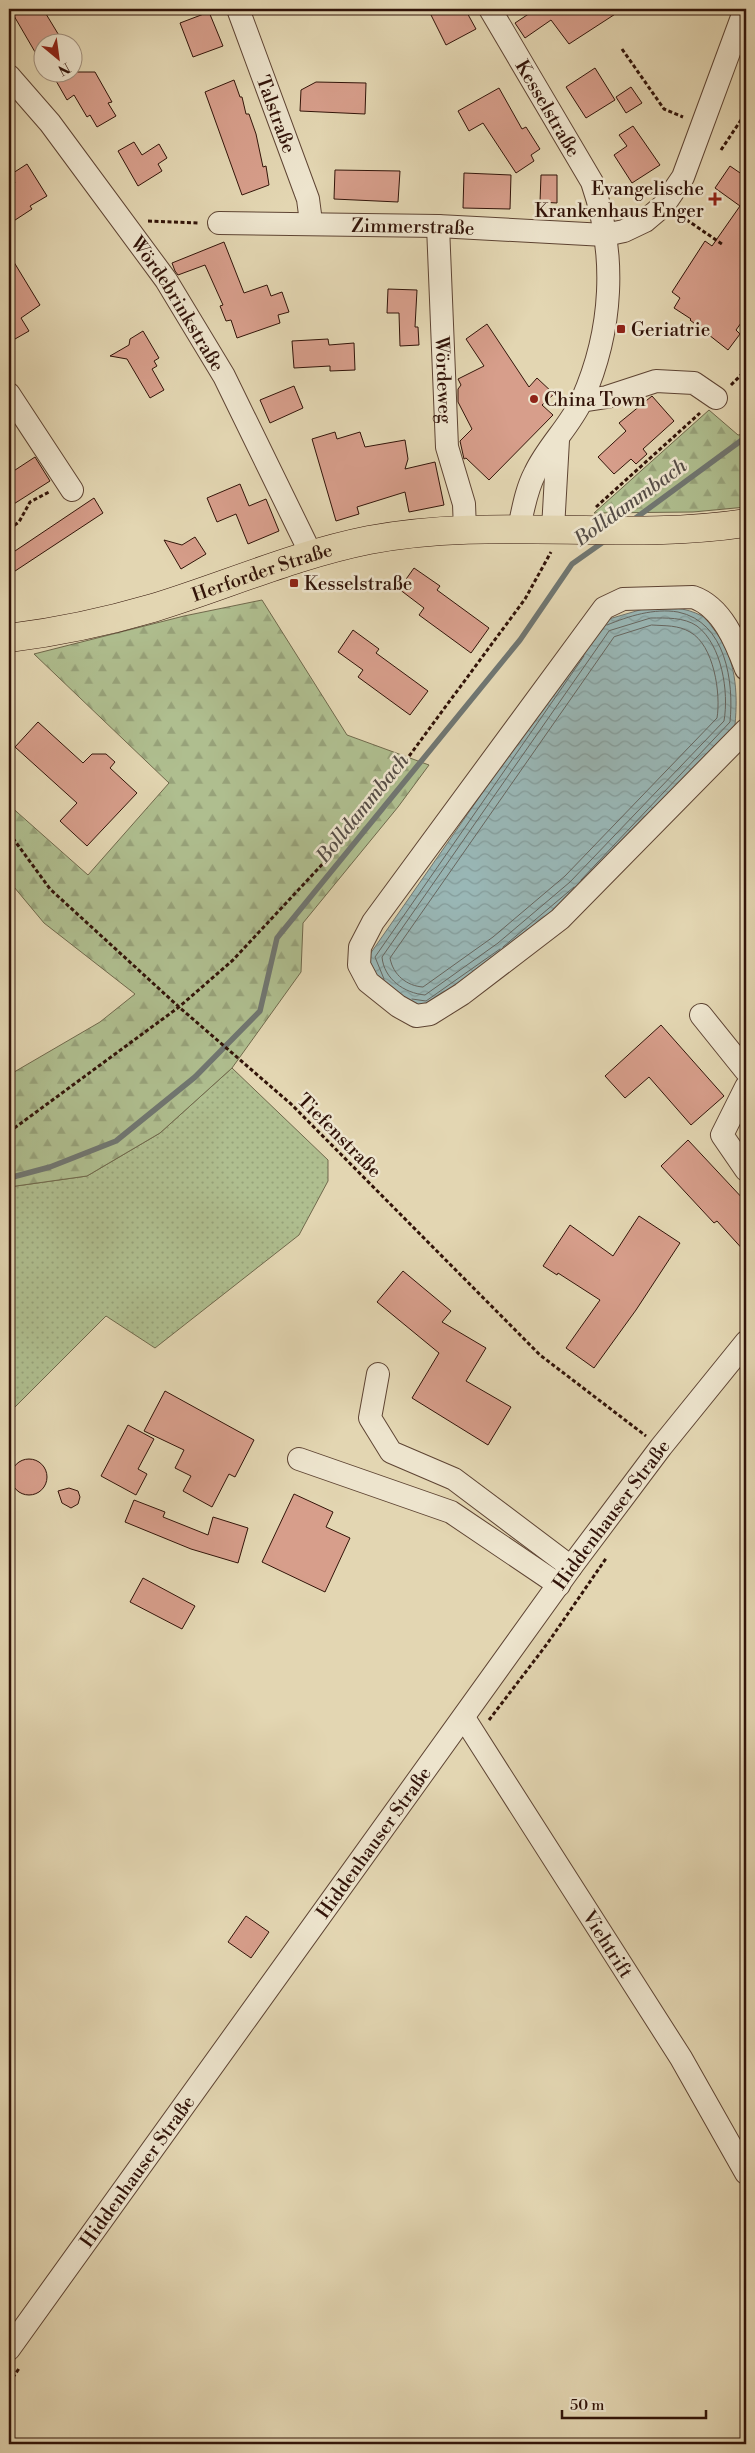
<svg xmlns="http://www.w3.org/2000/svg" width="755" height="2453" viewBox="0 0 755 2453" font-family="'Libre Bodoni',serif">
<defs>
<pattern id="grass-dots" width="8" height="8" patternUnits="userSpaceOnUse" patternTransform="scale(1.25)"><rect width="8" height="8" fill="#afbe8f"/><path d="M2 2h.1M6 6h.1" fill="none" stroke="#97a27a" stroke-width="1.8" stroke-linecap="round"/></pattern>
<pattern id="forest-firs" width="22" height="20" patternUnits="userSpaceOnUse" patternTransform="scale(1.25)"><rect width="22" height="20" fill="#afbe8f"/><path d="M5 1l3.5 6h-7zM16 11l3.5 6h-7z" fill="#97a27a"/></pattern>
<pattern id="water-waves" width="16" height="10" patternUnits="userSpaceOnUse" patternTransform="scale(1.25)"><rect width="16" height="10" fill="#99b7b6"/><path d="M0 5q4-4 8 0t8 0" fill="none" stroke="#849c9b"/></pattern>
</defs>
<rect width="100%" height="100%" fill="#e3d6b2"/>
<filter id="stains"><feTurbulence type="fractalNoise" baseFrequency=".004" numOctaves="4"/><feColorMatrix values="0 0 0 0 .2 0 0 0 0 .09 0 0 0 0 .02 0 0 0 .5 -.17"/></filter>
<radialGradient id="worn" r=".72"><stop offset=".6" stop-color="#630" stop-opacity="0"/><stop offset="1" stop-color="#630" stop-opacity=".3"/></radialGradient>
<!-- grass -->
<path fill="url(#grass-dots)" stroke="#70694c" d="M 232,1068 L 328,1160 L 328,1181 L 299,1235 L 155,1348 L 106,1316 L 9,1413 L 9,1187 L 87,1176 L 160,1133 Z"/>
<!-- forest -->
<path fill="url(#forest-firs)" stroke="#70694c" d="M 709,410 L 738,435 L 746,434 L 746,507 L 693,512 L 594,513 Z
M 262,600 L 347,735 L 429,765 L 398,807 L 303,923 L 301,972 L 232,1068 L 160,1133 L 87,1176 L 9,1187 L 9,1075 L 100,1022 L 135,994 L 44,923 L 9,881 L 9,805 L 88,875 L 169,783 L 34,654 L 184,616 Z"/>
<!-- water -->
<path fill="url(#water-waves)" stroke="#707671" d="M 650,607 C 668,607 685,607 702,616 C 707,619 711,626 715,631 C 736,658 738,692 735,725 L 578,890 L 505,952 L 427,1007 L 407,1004 L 376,976 L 368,957 L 602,621 Z"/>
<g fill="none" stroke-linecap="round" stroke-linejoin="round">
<!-- shore -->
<path stroke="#666660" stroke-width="1" d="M 651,618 C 666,618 684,617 697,626 C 722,645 729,692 724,721 L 570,882 L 498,943 L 425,995 C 404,993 384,979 382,957 L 609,631 Z
M 652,625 C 666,626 678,625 690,632 C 714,645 721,694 717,718 L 565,876 L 493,937 L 423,987 C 407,986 393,975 390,958 L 614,637 Z
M 581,880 L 730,722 C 734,682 726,622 678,612 C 654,608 629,616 607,625
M 503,947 L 574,887
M 384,979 L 375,957 L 584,656
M 412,999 L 426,1001 L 500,949"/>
<!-- stream -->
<path stroke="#707671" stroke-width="5.5" d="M 633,520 L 746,437
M 9,1178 L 50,1167 L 116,1141 L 195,1077 L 260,1011 L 277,938 L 520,640 L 572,564 L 606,540"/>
</g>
<!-- building -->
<path fill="#d79e8b" stroke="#321409" d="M 10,9 L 43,9 L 63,42 L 42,42 L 42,64 Z
M 428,9 L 465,9 L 476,29 L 446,45 Z
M 536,9 L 623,9 L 569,44 L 551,20 L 525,38 L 515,23 Z
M 209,12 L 223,46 L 193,57 L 180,23 Z
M 595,68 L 615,100 L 586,118 L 566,87 Z
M 51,72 L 95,72 L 112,102 L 108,103 L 116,116 L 97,127 L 90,115 L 87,117 L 74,95 L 67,100 Z
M 234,80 L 240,97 L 242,97 L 246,114 L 249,114 L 256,134 L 263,167 L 266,166 L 269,185 L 242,195 L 205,92 Z
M 316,82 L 366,83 L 365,114 L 300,111 L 301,90 Z
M 631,87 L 642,103 L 626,113 L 616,97 Z
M 499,88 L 522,129 L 526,127 L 540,149 L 531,155 L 534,161 L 516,173 L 483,123 L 469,131 L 458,111 Z
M 633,126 L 660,165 L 632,183 L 614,155 L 627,146 L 619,135 Z
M 134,142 L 142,155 L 159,144 L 167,158 L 158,164 L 162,171 L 138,186 L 118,151 Z
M 27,164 L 47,196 L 30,206 L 32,209 L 9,224 L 9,187 L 15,183 L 10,175 Z
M 730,166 L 746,177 L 746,316 L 736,330 L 740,334 L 728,350 L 690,320 L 691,319 L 674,308 L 680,298 L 672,292 L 705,241 L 712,246 L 740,206 L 715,188 Z
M 335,170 L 400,171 L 398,202 L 334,199 Z
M 464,173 L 511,175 L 510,209 L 463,208 Z
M 541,175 L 557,175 L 557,203 L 540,202 Z
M 224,242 L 244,293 L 267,285 L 271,296 L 282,292 L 289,312 L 278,315 L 280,323 L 237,338 L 231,320 L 226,321 L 220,306 L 223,305 L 205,265 L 178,275 L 175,271 L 172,263 Z
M 9,254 L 40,305 L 21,318 L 29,331 L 15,339 L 9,330 Z
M 388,289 L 417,290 L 415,327 L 418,327 L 419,345 L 400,346 L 399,313 L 387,313 Z
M 487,324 L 529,387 L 537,378 L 554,394 L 542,405 L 553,415 L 489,480 L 466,458 L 464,459 L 460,441 L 472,429 L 458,402 L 458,389 L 461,385 L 458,379 L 484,366 L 466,339 Z
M 143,331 L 159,358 L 154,361 L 157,366 L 152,369 L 164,390 L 150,398 L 127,359 L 110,356 L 129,345 L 130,339 Z
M 328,339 L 329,345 L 354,343 L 355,370 L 330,371 L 330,366 L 294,368 L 292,341 Z
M 294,386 L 303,408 L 270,423 L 260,400 Z
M 652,396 L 674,421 L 643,449 L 647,454 L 636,464 L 631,459 L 614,474 L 598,457 L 626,431 L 619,423 Z
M 335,432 L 337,439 L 360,432 L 365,447 L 405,440 L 408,459 L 405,469 L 435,462 L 444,505 L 409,512 L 405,492 L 357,507 L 359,514 L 336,521 L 312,439 Z
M 35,457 L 50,481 L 9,507 L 9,474 Z
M 240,484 L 249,506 L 266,499 L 279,531 L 248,544 L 236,514 L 217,522 L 207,498 Z
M 94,498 L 103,513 L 9,575 L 9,555 Z
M 195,537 L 206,554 L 181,569 L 164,540 L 182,545 Z
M 414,568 L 440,586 L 437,590 L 489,628 L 471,653 L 419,615 L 424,608 L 399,589 Z
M 353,630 L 379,649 L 376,653 L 428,691 L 410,715 L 358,677 L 363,670 L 338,652 Z
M 38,722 L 83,763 L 92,754 L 106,754 L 115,762 L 110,768 L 137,793 L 87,846 L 60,821 L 77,803 L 15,747 Z
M 661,1025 L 724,1096 L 691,1125 L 649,1077 L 625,1098 L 605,1076 Z
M 688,1140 L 746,1202 L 746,1253 L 717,1221 L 714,1223 L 661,1166 Z
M 639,1216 L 680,1243 L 636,1310 L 594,1368 L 566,1348 L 600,1300 L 558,1273 L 557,1275 L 543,1266 L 570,1225 L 613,1256 Z
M 403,1271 L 451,1311 L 442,1322 L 486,1348 L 466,1381 L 511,1407 L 488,1445 L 412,1398 L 439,1353 L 377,1302 Z
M 165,1391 L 254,1440 L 235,1477 L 229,1474 L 212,1507 L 183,1491 L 191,1476 L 175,1468 L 184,1450 L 144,1431 Z
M 128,1425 L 154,1439 L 138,1469 L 147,1474 L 136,1495 L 101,1476 Z
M11 1477a18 18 0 1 1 36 0a18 18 0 1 1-36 0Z
M 69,1488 L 78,1491 L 80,1497 L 78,1504 L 71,1508 L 62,1503 L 58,1491 Z
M 294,1494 L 333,1512 L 326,1527 L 350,1538 L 325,1592 L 262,1562 Z
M 134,1500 L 165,1512 L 163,1517 L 208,1535 L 213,1517 L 248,1528 L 238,1563 L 191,1549 L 125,1522 Z
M 143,1578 L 195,1606 L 182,1629 L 130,1602 Z
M 246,1916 L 269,1932 L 251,1958 L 228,1942 Z"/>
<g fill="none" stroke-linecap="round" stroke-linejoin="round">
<defs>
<g id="minor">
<path id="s1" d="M 238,9 L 308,199 L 311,222"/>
<path id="s2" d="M 490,9 L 592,182 C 617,254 613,330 582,400 C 570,426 547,447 535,473 C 526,490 523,510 519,528"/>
<path id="s3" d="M 9,76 L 50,123 L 166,280 L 224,376 L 311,554"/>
<path id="s4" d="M 219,223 L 438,226 L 605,235 L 624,231 L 645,221 L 664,205 L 683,177 L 745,9"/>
<path id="s5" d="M 438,226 L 447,447 L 464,504 L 465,530"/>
<path d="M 9,394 L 72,490"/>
<path d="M 581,401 L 607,397 L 656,381 L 694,383 L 716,398"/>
<path d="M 553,529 L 558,440"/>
<path d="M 746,669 C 736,642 722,607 693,597 L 623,599 L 604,608 L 373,922 L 360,947 L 359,965 L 368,982 L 398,1006 L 416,1016 L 430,1014 L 462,994 L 560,919 L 746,730"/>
<path d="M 701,1015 L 746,1071"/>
<path d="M 746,1087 L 722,1135 L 746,1170"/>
<path d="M 378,1374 L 370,1418 L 391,1452 L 454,1479 L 571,1567"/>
<path d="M 299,1459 L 451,1512 L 559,1585"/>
<path id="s6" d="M 464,1718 L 681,2058 L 746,2173"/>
<path id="s7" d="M 9,2349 L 571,1567 L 661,1447 L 746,1342"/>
</g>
<g id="major">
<path id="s8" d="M 9,638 C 58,632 105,622 153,608 C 225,586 294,555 369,540 C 494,516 621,542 746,523"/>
</g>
</defs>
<!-- minor casing -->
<use href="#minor" stroke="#5e4433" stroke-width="24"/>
<!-- major casing -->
<use href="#major" stroke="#321409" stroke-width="29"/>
<!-- path -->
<path stroke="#321409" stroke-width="3" stroke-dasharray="4 2.5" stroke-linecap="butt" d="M 622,49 L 664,109 L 683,117
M 721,150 L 743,117 L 746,119
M 681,216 L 722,244
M 148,221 L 199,223
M 731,385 L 746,370
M 596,507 L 700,413
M 9,529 L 19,522 L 30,502 L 49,492
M 9,833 L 50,889 L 179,1007 L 291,1104 L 540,1355 L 646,1436
M 9,1132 L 179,1007 L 233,960 L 356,828 L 525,599 L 551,552
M 489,1720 L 547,1644 L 607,1557
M 9,2383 L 20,2367"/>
<!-- minor -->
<use href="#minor" stroke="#ede4cd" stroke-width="22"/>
<!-- major -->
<use href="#major" stroke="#e3d6b2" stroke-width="28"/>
</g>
<!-- markers -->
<g fill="#8f2418" stroke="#ede4cd" stroke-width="2">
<path d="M712.5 191.5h5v5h5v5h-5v5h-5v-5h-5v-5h5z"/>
<rect x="616" y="324" width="10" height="10" rx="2.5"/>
<circle cx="534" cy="399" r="5"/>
<rect x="289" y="578" width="10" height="10" rx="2.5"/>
</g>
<g text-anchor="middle" stroke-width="5" stroke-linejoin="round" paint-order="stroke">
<!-- street labels -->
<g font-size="19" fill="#321409" stroke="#ede4cd">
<text dy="7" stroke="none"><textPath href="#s2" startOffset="115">Kesselstraße</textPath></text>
<text dy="7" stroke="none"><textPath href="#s1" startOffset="112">Talstraße</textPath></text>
<text dy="7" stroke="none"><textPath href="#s4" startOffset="194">Zimmerstraße</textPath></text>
<text dy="7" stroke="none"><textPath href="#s3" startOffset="284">Wördebrinkstraße</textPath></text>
<text dy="7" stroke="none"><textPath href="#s5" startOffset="154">Wördeweg</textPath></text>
<text dy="7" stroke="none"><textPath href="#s8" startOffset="262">Herforder Straße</textPath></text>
<text transform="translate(340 1135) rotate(45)" y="7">Tiefenstraße</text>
<text dy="7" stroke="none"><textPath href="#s7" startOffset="1029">Hiddenhauser Straße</textPath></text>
<text dy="7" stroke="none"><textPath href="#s7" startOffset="624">Hiddenhauser Straße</textPath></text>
<text dy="7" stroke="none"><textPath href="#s6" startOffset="268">Viehtrift</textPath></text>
<text dy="7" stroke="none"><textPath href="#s7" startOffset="219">Hiddenhauser Straße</textPath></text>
</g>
<!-- poi labels -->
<g font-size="19" fill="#321409" stroke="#ede4cd" text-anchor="start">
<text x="704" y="195" text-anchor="end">Evangelische<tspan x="704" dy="22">Krankenhaus Enger</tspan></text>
<text x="631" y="336">Geriatrie</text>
<text x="544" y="406">China Town</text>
<text x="304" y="590">Kesselstraße</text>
</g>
<!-- water labels -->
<g font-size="20" font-style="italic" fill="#564d46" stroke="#ede4cd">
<text transform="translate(630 502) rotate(-36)" y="7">Bolldammbach</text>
<text transform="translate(362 808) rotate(-51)" y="7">Bolldammbach</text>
</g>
</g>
<!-- margin -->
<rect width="755" height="2453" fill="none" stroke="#e3d6b2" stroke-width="30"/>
<rect x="10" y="10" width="735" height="2433" fill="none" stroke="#321409" stroke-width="2.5"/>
<rect x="15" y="15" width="725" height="2423" fill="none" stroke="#321409"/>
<!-- north arrow -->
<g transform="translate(58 58) rotate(151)"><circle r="24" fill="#ede4cd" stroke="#a2917f"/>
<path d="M0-4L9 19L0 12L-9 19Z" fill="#8f2418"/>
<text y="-8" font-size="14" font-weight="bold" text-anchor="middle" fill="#321409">N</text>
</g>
<!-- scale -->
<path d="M562 2410v8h144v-8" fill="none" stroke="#321409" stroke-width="2.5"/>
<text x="570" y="2410" font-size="15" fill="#321409" stroke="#ede4cd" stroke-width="4" paint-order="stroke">50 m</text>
<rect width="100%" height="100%" filter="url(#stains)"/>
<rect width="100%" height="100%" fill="url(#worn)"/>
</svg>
